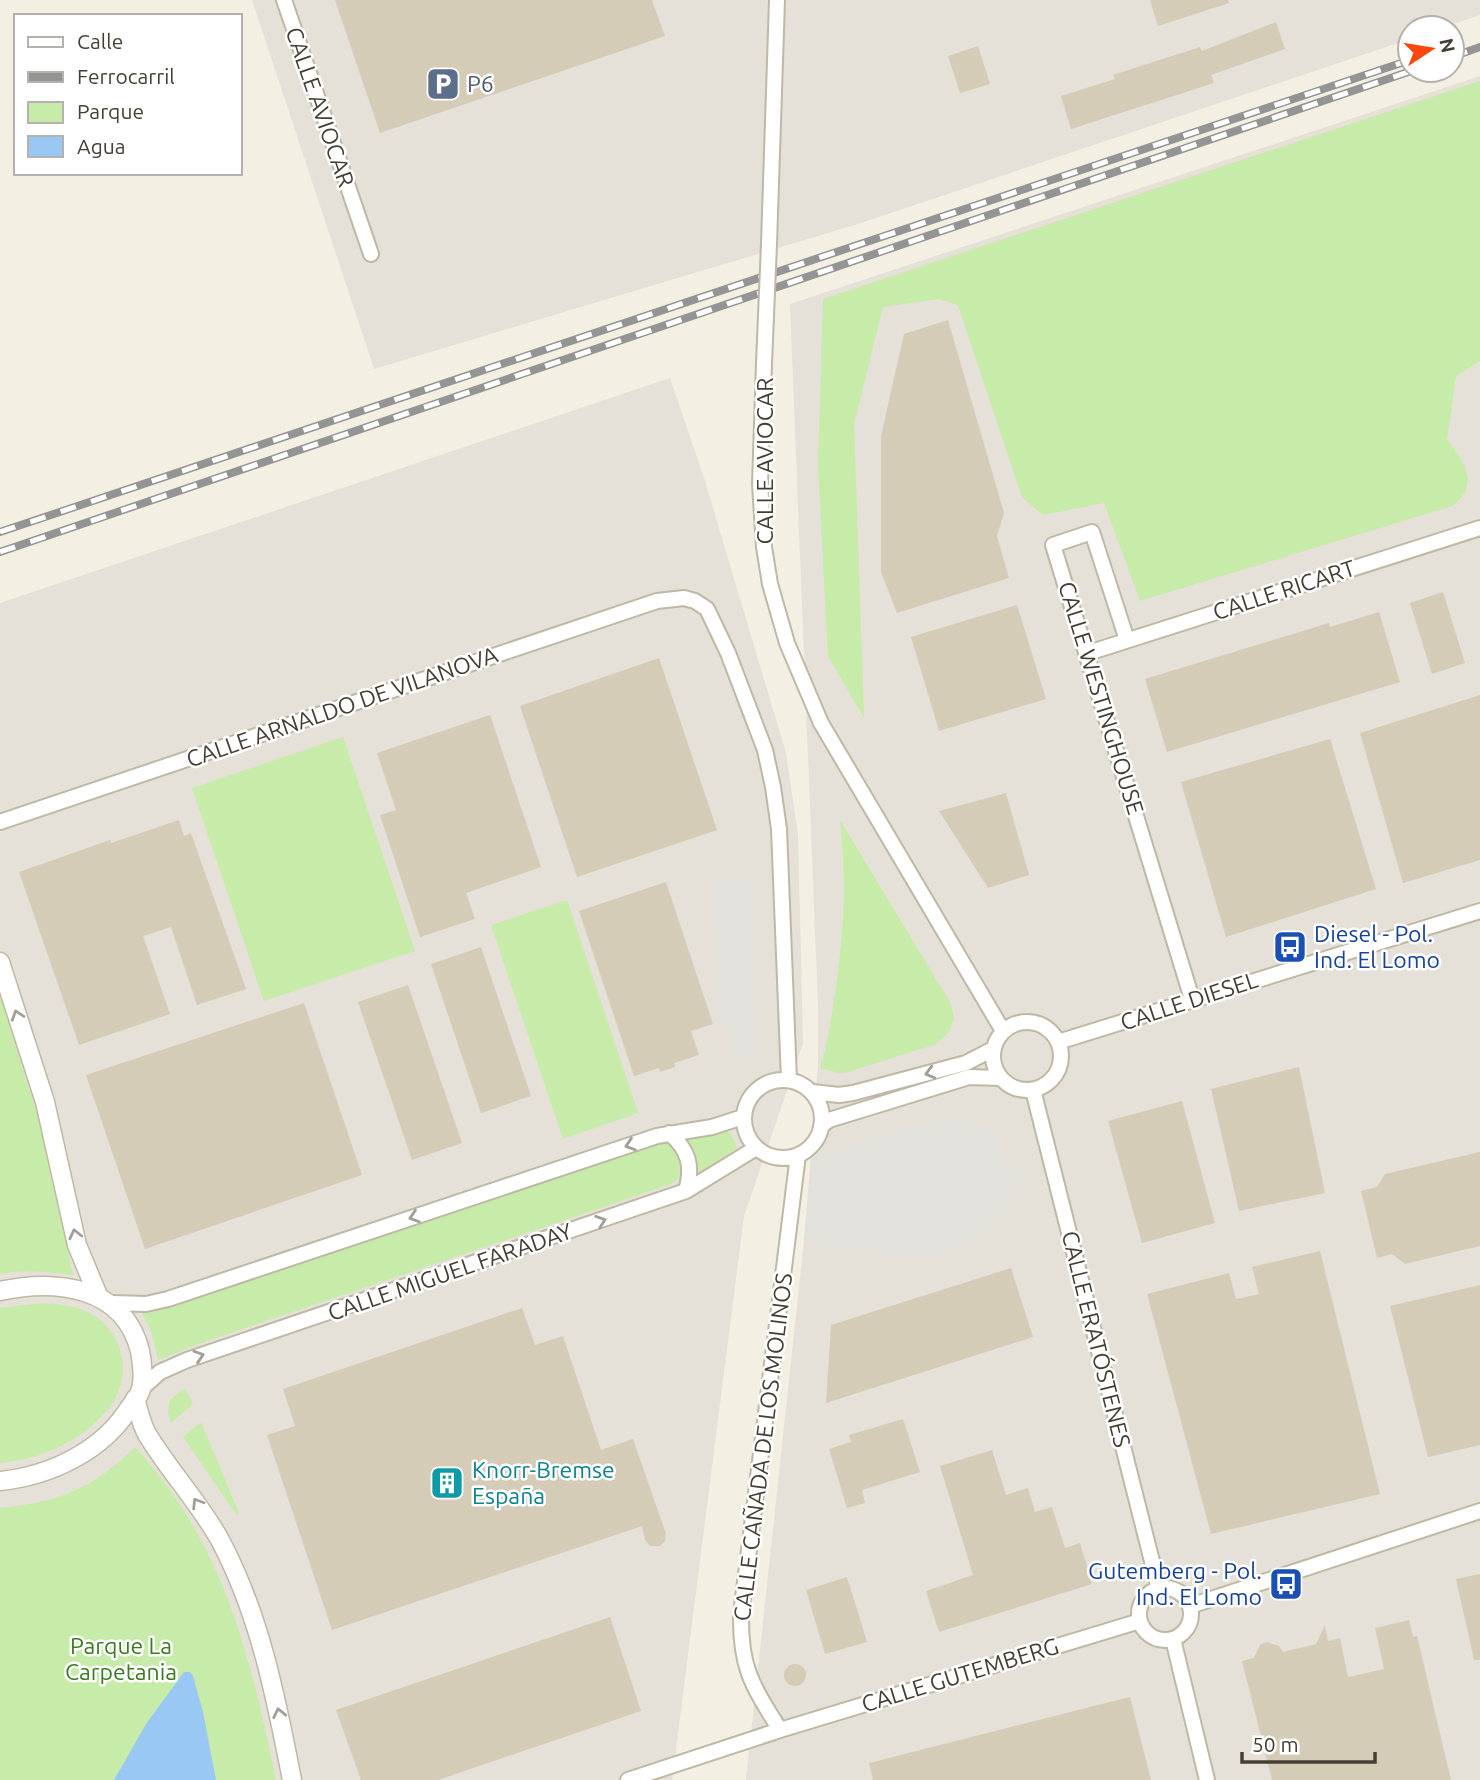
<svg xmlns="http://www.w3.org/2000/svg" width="1480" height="1780" viewBox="0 0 1480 1780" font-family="Ubuntu,sans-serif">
<rect width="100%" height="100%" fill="#f3efe3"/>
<!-- industrial -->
<path fill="#e5e0d8" d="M 252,0 L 1480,0 L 1480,15 L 1441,28 L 1410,28 L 1410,39 L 858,224 L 374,369 Z
M 1480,76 L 1480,1780 L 746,1780 L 804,1241 L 818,1066 L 818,1006 L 790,304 Z
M 670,378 L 704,478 L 786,753 L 798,835 L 803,1044 L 744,1216 L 672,1780 L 0,1780 L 0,603 Z"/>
<!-- green -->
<path fill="#c7eba8" d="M 1480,81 L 1480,361 L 1456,376 L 1447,440 C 1465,461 1480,487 1452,506 L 1140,601 L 1104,503 L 1043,515 L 1022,497 L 958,305 L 939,299 L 883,307 L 854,424 L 864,718 L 828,656 L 818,466 L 823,299 Z
M 343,737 L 415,951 L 264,1001 L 192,788 Z
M 840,820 L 951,1004 L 954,1020 L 948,1033 L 936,1044 L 848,1072 L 839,1073 L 820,1068 C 828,1044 831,1019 835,993 C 844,935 847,879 840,820 Z
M 567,900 L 638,1113 L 563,1139 L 491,925 Z
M 0,996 L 37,1114 L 73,1275 C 48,1272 24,1269 0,1274 Z
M 730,1132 L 737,1148 L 699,1173 C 698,1159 695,1149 686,1137 Z
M 655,1144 L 669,1144 C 678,1155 681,1164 679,1178 L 671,1184 L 201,1343 L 158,1360 L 152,1333 L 142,1313 L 175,1305 Z
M 43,1303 C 57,1304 71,1305 85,1311 C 122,1326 134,1373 111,1405 C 85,1440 43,1459 0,1463 L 0,1308 Z
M 185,1388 L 193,1404 L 171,1423 L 168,1413 L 170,1400 Z
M 201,1422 L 239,1513 L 236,1514 L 183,1437 Z
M 135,1447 C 224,1544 250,1655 276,1780 L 0,1780 L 0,1508 C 60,1502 92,1489 135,1447 Z"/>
<!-- parking -->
<path fill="#e3e1dc" d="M 751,878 L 758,1058 L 733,1059 L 731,1024 L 718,1024 L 712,879 Z
M 948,1120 L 986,1126 L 999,1142 L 1007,1171 L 1011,1173 L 1022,1169 L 1025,1187 L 1012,1192 L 1005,1207 L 966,1244 L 952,1252 L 914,1258 L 857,1251 L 804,1241 L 812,1156 L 926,1124 Z"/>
<!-- water -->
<path fill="#9ac8f5" d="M 184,1672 L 190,1672 L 193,1676 L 203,1712 L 216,1780 L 114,1780 L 146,1724 Z"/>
<!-- building -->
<path fill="#d5ccb8" d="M 335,0 L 652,0 L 665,36 L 380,133 Z
M 1150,0 L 1228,0 L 1229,3 L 1158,26 Z
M 1276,22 L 1285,49 L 1211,75 L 1214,83 L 1071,129 L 1061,96 L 1115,79 L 1113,75 L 1200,47 L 1202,51 Z
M 978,46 L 990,84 L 960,93 L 948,56 Z
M 948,320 L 1004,513 L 997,536 L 1009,578 L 897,613 L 881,572 L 881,436 L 904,334 Z
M 1443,592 L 1465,663 L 1432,674 L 1410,603 Z
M 1017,605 L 1046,699 L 939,731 L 911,637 Z
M 1379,612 L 1400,682 L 1167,752 L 1145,679 L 1329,623 L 1330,627 Z
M 659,658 L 717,830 L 577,877 L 520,706 Z
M 1480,695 L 1480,860 L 1403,883 L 1360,733 Z
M 490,715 L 541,867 L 466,893 L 475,919 L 420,937 L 380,815 L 396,810 L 377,753 Z
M 1330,739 L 1376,889 L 1226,937 L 1181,782 Z
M 1006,793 L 1029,875 L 988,888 L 939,811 Z
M 179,820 L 184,836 L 191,833 L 246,989 L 197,1005 L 171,927 L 143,936 L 170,1014 L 79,1045 L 19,872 L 110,840 L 111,843 Z
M 666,882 L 713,1024 L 691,1031 L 699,1055 L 674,1063 L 675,1067 L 660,1072 L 659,1068 L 634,1076 L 579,911 Z
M 481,947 L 531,1096 L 481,1113 L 431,964 Z
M 408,985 L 462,1143 L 412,1160 L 358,1002 Z
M 304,1003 L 362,1175 L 145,1249 L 86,1075 Z
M 1299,1067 L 1325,1193 L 1239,1211 L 1211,1089 Z
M 1182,1101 L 1215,1223 L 1142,1243 L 1108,1121 Z
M 1480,1152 L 1480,1246 L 1405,1264 L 1392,1254 L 1377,1258 L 1361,1191 L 1377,1187 L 1385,1174 Z
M 1320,1251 L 1380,1494 L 1211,1534 L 1147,1294 L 1229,1273 L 1236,1299 L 1259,1294 L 1252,1267 Z
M 1011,1268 L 1033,1337 L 826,1403 L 831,1325 Z
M 1480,1285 L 1480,1445 L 1428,1457 L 1390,1306 Z
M 522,1308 L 535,1345 L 563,1336 L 601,1450 L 633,1439 L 666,1534 L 665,1541 L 660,1546 L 650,1546 L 645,1540 L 642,1526 L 332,1630 L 267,1435 L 295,1426 L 283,1389 Z
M 903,1419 L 920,1472 L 862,1490 L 865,1503 L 847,1508 L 829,1449 L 851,1442 L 849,1435 Z
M 992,1450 L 1006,1495 L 1028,1488 L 1035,1512 L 1052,1507 L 1065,1548 L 1080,1543 L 1092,1584 L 939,1632 L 926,1591 L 973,1575 L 940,1466 Z
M 1480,1574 L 1480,1660 L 1474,1660 L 1456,1579 Z
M 847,1577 L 867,1642 L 825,1654 L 806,1590 Z
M 610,1617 L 641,1711 L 438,1780 L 361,1780 L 336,1710 Z
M 1409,1620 L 1413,1637 L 1417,1636 L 1451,1780 L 1272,1780 L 1242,1661 L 1254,1658 L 1260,1645 L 1266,1642 L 1279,1646 L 1283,1652 L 1316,1644 L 1325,1625 L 1328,1641 L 1340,1638 L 1348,1677 L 1384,1669 L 1375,1628 Z
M784 1675a11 11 0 1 1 22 0a11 11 0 1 1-22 0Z
M 1130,1697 L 1151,1780 L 873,1780 L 869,1763 Z"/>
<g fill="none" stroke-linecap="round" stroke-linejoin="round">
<defs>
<path id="minor" d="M 284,0 L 371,254
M 769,244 L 777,0
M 764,363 L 760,484 L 764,547 L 770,584 L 787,643 L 821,723 L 1003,1031
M 1127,640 L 1092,532 L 1053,545 L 1192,999
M 1088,653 L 1480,528
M 0,822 L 657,601 L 684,598 L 695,601 L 707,609 L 728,653 L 765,750 L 773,787 L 779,829 L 789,1080
M993 1056a34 34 0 1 1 68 0a34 34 0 1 1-68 0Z
M 1058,1042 L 1480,911
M744 1119a39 39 0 1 1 78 0a39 39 0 1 1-78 0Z
M 1033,1090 L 1159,1589
M 812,1092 L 839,1095 L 853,1093 L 966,1063 L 993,1049
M 821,1126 L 829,1120 L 969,1077 L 1000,1078
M 669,1133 C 689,1150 693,1166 686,1191
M 112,1303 L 146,1304 L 168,1299 L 657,1136 L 712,1127 L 743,1117
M 141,1389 L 160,1372 L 187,1360 L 686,1191 L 756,1148
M1139 1614a26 26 0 1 1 52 0a26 26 0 1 1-52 0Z
M 1190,1606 L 1480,1511
M 1173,1639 L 1207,1780
M 780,1730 C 752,1685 740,1668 741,1614 L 798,1155
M 628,1780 L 780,1730 L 1140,1621"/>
<path id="tertiary" d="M 0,962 L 45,1102 L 77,1245 L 99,1298
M 0,1291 C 56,1279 124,1286 140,1351 C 142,1361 144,1379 141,1389 C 140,1395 134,1402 130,1407 C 103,1451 50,1476 0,1481
M 135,1399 C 139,1411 141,1424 147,1434 C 169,1471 199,1502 220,1540 C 260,1615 276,1698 292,1780"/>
</defs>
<!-- minor casing -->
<use href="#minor" stroke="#bfb8a5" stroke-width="18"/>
<!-- tertiary casing -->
<use href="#tertiary" stroke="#bfb8a5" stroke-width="21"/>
<!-- minor -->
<use href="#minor" stroke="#fff" stroke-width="14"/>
<!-- tertiary -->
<use href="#tertiary" stroke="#fff" stroke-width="18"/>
<defs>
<path id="rail" d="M 1452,57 L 1480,47
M 0,532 L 1410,60
M 0,552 L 1414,70"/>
</defs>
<!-- rail casing -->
<use href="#rail" stroke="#949494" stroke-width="8"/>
<!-- rail -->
<use href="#rail" stroke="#fff" stroke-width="5" stroke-dasharray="16" stroke-linecap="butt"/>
<defs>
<path id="minor-bridge" d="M 764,363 L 769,244"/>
</defs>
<!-- minor-bridge casing -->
<use href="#minor-bridge" stroke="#bfb8a5" stroke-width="18" stroke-linecap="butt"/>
<!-- minor-bridge -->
<use href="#minor-bridge" stroke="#fff" stroke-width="14"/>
</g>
<!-- one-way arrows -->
<defs><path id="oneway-chevron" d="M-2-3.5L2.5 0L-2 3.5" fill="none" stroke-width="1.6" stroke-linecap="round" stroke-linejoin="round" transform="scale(1.75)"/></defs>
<g stroke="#a29f99">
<use href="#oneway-chevron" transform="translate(17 1015) rotate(-108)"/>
<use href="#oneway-chevron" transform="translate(930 1073) rotate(165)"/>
<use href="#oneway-chevron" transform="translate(630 1145) rotate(162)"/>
<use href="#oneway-chevron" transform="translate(414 1217) rotate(162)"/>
<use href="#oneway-chevron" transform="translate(601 1221) rotate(-19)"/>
<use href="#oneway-chevron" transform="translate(75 1234) rotate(-103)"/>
<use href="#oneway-chevron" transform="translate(199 1356) rotate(-18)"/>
<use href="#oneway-chevron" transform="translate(197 1503) rotate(-122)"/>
<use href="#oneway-chevron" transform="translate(279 1713) rotate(-102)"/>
</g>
<!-- icons -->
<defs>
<symbol id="parking-square" viewBox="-11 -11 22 22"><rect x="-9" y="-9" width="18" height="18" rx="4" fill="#5c6f8a" stroke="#fff"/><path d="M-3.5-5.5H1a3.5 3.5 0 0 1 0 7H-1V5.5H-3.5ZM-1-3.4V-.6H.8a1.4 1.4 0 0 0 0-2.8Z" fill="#fff"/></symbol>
<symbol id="bus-square" viewBox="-11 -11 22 22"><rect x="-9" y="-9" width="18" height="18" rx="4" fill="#1a4fb4" stroke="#fff"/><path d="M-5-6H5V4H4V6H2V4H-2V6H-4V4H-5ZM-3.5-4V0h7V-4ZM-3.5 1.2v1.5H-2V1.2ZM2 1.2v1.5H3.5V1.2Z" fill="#fff"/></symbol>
<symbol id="building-square" viewBox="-11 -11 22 22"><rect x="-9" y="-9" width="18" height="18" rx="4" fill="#0f9aa8" stroke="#fff"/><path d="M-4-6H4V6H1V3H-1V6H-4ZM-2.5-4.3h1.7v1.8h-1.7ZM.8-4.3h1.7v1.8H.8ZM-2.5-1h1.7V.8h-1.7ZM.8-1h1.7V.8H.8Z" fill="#fff"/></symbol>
</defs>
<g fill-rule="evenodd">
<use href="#parking-square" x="424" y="65" width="38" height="38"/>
<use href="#bus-square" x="1271" y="928" width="38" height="38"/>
<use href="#building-square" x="428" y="1464" width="38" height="38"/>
<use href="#bus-square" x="1267" y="1565" width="38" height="38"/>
</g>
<g text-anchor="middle" stroke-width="5" stroke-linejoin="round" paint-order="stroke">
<!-- service labels -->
<g font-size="23" fill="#4e5e75" stroke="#fff" text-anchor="start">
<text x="467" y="92">P6</text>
</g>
<!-- street labels -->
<g font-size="23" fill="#453f33" stroke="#fff">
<text transform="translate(320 107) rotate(71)" y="8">CALLE AVIOCAR</text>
<text transform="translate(765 461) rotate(-90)" y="8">CALLE AVIOCAR</text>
<text transform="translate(1284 590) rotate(-18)" y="8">CALLE RICART</text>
<text transform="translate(1101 698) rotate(73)" y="8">CALLE WESTINGHOUSE</text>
<text transform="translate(342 707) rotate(-19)" y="8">CALLE ARNALDO DE VILANOVA</text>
<text transform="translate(1189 1001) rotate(-18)" y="8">CALLE DIESEL</text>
<text transform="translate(450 1272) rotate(-19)" y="8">CALLE MIGUEL FARADAY</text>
<text transform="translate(1096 1339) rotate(76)" y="8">CALLE ERATÓSTENES</text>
<text transform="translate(763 1447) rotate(-83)" y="8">CALLE CAÑADA DE LOS MOLINOS</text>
<text transform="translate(960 1675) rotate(-17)" y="8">CALLE GUTEMBERG</text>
</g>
<!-- transit labels -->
<g font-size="23" fill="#164399" stroke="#fff" text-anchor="start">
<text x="1314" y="942">Diesel - Pol.<tspan x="1314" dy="26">Ind. El Lomo</tspan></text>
<text x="1262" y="1579" text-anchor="end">Gutemberg - Pol.<tspan x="1262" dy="26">Ind. El Lomo</tspan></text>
</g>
<!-- culture labels -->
<g font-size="23" fill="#0d838f" stroke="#fff" text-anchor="start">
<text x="472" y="1478">Knorr-Bremse<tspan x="472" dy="26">España</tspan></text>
</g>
<!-- park labels -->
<g font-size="23" fill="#3c7b22" stroke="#fff">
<text x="121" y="1654">Parque La<tspan x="121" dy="26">Carpetania</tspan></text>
</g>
</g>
<!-- legend -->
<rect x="14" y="14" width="228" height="161" fill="#ffffff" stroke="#b5b2ad" stroke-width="2"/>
<rect x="28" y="37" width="35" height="10" fill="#ffffff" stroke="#b5b2ad" stroke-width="2"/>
<text x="77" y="49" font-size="21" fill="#453f33">Calle</text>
<rect x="28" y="72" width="35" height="10" fill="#949494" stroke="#b5b2ad" stroke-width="2"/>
<text x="77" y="84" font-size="21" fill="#453f33">Ferrocarril</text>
<rect x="28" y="102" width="35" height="21" fill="#c7eba8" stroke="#b5b2ad" stroke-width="2"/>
<text x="77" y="119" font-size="21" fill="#453f33">Parque</text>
<rect x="28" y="136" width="35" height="21" fill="#9ac8f5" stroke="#b5b2ad" stroke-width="2"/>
<text x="77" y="154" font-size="21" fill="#453f33">Agua</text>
<!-- north arrow -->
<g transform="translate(1431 49) rotate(78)"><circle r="33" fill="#ffffff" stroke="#b5b2ad" stroke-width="2"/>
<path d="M0-5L12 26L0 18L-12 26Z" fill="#ff460e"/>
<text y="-10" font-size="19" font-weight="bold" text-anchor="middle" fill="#453f33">N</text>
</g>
<!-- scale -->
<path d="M1242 1752v10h133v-10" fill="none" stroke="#453f33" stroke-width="3.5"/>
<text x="1252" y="1752" font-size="21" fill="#453f33" stroke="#ffffff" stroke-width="5" paint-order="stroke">50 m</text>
</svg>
